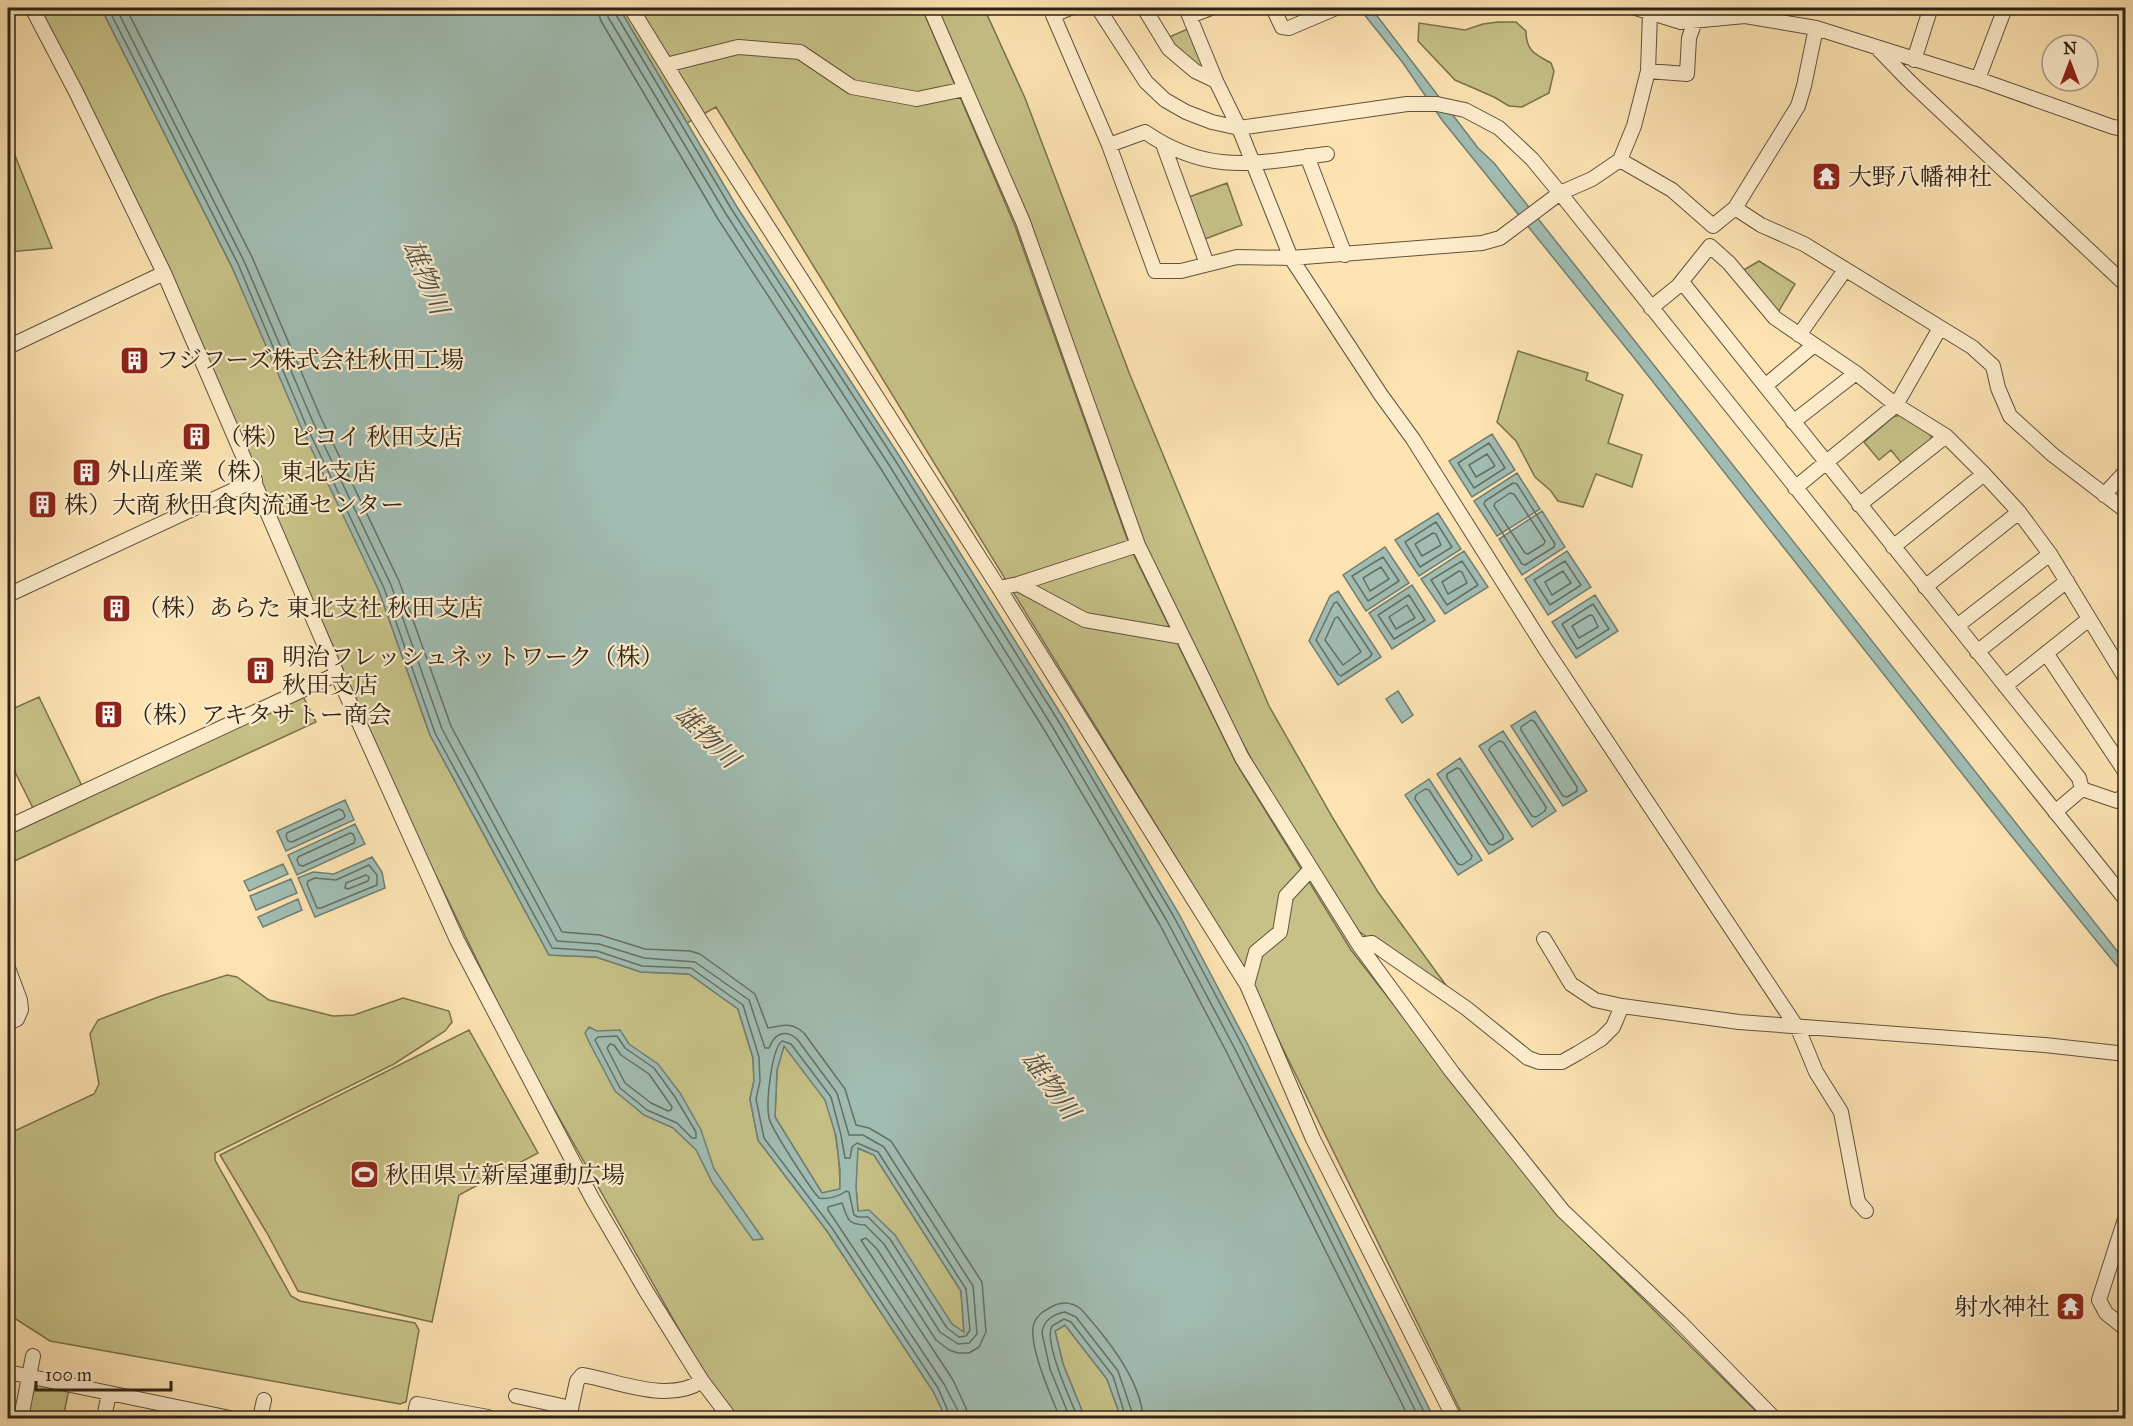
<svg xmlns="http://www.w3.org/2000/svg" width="2133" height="1426" viewBox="0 0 2133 1426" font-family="'IM FELL Great Primer','Noto Serif JP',serif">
<rect width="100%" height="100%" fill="#fde3b2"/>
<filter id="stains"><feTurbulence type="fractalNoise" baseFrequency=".00333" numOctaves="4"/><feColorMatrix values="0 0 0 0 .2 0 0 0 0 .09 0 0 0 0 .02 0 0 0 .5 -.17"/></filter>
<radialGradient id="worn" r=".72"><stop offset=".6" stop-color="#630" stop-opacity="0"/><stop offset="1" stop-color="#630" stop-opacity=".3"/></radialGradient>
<!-- green -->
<path fill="#c6c187" stroke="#79724e" stroke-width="1.5" d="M 36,8 L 101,8 L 232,267 L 379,591 L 430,735 L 549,955 L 596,957 L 641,972 L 689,974 L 738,1009 L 753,1058 L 754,1081 L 750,1099 L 758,1140 L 827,1231 L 933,1391 L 946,1418 L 738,1418 L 702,1370 L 519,1047 L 411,824 L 317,610 Z
M 619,8 L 922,8 L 1015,226 L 1130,547 L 1236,763 L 1351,950 L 1559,1216 L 1763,1418 L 1464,1418 L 1243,967 L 716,107 L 687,123 Z
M 934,8 L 984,8 L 1025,98 L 1130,375 L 1205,556 L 1269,706 L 1334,820 L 1378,892 L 1456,999 L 1354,928 L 1261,777 L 1201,666 L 1141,544 Z
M 1498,22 L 1516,22 L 1526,31 C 1526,51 1535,54 1551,63 L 1554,71 L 1549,93 L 1522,107 L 1509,106 L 1494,97 L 1455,80 L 1418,41 L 1419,23 L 1465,30 L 1483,24 Z
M 1190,28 L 1205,63 L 1200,69 L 1176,49 L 1169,37 Z
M 8,138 L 52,248 L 8,252 Z
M 1227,183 L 1242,225 L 1205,239 L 1189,197 Z
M 1759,261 L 1795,284 L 1777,314 L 1742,271 Z
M 1518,351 L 1588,373 L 1586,380 L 1623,395 L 1608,443 L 1642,455 L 1632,487 L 1596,474 L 1583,507 L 1558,501 L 1551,491 L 1535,477 L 1516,441 L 1497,422 Z
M 1900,415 L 1931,435 L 1931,443 L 1903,465 L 1891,450 L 1879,460 L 1864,442 L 1893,417 Z
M 303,696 L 316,722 L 8,864 L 8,835 Z
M 39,697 L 82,786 L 34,810 L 8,758 L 8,711 Z
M 227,975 L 237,977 L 269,1000 L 333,1016 L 354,1015 L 403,998 L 449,1011 L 452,1022 L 445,1031 L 394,1064 L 215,1153 L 215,1160 L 291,1296 L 300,1301 L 415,1323 L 419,1330 L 406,1402 L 400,1404 L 50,1341 L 8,1314 L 8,1134 L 94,1094 L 99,1084 L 90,1034 L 98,1020 L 161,996 Z
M 469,1030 L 538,1153 L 459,1195 L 432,1322 L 298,1291 L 267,1233 L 220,1155 Z
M 784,1045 C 797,1062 812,1079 824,1098 C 836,1118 840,1165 840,1189 L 822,1193 L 775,1117 L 777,1070 Z
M 857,1148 L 874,1155 L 961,1291 L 964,1333 L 952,1324 L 858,1212 L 856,1187 Z
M 1065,1325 L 1107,1379 L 1121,1418 L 1085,1418 L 1063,1364 L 1055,1331 Z
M 35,1382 L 69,1389 L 63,1418 L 27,1418 Z"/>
<!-- water -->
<path fill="#a1bdb3" stroke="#727f74" stroke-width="1.5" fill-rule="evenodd" d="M 101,8 L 619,8 L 737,207 L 900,457 L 1064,719 L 1179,914 L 1246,1041 L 1434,1418 L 1121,1418 L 1107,1379 L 1065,1325 L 1055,1331 L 1063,1364 L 1085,1418 L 946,1418 L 933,1391 L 827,1231 L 758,1140 L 750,1099 L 754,1081 L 753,1058 L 738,1009 L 689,974 L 641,972 L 596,957 L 549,955 L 430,735 L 379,591 L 301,427 L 232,267 ZM 784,1046 L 825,1100 L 836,1136 L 840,1170 L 840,1189 L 822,1193 L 775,1117 L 777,1070 ZM 858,1148 L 874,1155 L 961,1291 L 964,1332 L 952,1324 L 895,1235 L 869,1210 L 858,1211 L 856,1187 Z
M 1359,8 L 1371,8 L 1478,148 L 1494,163 L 2125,961 L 2125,976 L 2005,828 L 1631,354 L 1442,120 L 1403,63 Z
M 1492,434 L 1515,470 L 1472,497 L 1449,461 Z
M 1517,473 L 1540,509 L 1497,536 L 1474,501 Z
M 1542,511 L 1565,547 L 1522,575 L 1499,539 Z
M 1438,513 L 1461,549 L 1419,576 L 1395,540 Z
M 1385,547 L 1409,583 L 1366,611 L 1343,575 Z
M 1464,551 L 1488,587 L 1445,614 L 1421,579 Z
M 1567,551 L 1591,587 L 1548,615 L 1525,579 Z
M 1412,585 L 1435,621 L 1392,649 L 1369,613 Z
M 1338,591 L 1381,657 L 1338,685 L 1309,641 L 1330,596 Z
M 1595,595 L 1618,631 L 1576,658 L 1552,622 Z
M 1398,691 L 1413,715 L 1402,723 L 1386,699 Z
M 1535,711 L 1587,791 L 1563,806 L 1511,726 Z
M 1503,731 L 1556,811 L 1532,827 L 1479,746 Z
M 1460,758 L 1513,839 L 1489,854 L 1437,774 Z
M 1429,779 L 1482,860 L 1458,875 L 1405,795 Z
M 345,800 L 354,820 L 286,851 L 277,831 Z
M 355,824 L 365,844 L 297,875 L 288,855 Z
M 372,857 L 382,872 L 385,888 L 315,917 L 298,878 L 313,872 L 334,874 Z
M 283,864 L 288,874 L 249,891 L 244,881 Z
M 291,879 L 297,893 L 256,910 L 250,896 Z
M 298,899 L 302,910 L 263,927 L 258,917 Z
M 589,1027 L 597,1031 L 620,1030 L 629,1044 L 658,1064 L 680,1093 L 701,1130 L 714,1169 L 763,1239 L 753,1240 L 712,1182 L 696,1150 L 673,1128 L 644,1115 L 615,1091 L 588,1040 L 585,1033 Z"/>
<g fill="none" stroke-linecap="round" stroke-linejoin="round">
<!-- shore -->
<path stroke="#667064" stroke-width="1.5" d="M 108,8 L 238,264 L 306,425 L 384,588 L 435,733 L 552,948 L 597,951 L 642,966 L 691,968 L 743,1005 L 759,1057 L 760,1081 L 756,1099 L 764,1138 L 832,1228 L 938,1388 L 951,1418
M 116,8 L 244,261 L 313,422 L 391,585 L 442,729 L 557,941 L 599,944 L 644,958 L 695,962 L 749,1000 L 765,1048 L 769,1048 C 774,1035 784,1028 797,1039 L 837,1093 L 849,1135 L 863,1135 L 884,1147 L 973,1286 L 977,1334 L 969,1343 L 958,1344 L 940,1332 L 884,1244 L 865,1225 C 846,1224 848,1218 842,1203 L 828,1207 L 828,1210 L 944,1384 L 958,1411 L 959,1418
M 126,8 L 252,257 L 321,418 L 399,581 L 451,726 L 562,932 L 600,935 L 645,949 L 690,951 L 700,954 L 755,994 L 768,1028 C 782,1026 791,1021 804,1033 L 845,1089 L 856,1125 L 869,1128 L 891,1141 L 982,1282 L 986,1332 L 979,1347 L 969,1353 L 958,1353 L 949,1350 L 936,1340 L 877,1249 L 866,1238 L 861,1240 L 953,1380 L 966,1408 L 968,1418
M 597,8 L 601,21 L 718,219 L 881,469 L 1045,731 L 1160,925 L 1226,1051 L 1409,1418
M 606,8 L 608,17 L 726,214 L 889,465 L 1052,726 L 1167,921 L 1234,1047 L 1419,1418
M 614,8 L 615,13 L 732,210 L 895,460 L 1059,722 L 1174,917 L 1241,1043 L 1427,1418
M 1489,443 L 1505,468 L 1474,488 L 1458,463 Z
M 1487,454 L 1495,466 L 1476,477 L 1469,465 Z
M 1513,483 L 1517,484 L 1555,544 L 1554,547 L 1525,565 L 1522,564 L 1484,504 L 1485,501 Z
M 1510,493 L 1514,494 L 1545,541 L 1544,544 L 1528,554 L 1525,553 L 1494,506 L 1495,503 Z
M 1436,522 L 1452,547 L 1420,567 L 1405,542 Z
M 1433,533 L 1436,534 L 1441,545 L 1422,556 L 1415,544 Z
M 1383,557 L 1399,581 L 1368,601 L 1352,576 Z
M 1462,561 L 1478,585 L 1447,605 L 1431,580 Z
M 1565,561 L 1581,585 L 1550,605 L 1534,580 Z
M 1381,567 L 1389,579 L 1370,591 L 1363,578 Z
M 1459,571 L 1462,572 L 1467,583 L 1448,594 L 1442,582 Z
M 1563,571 L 1571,583 L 1552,595 L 1545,582 Z
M 1409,595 L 1425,620 L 1394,639 L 1378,615 Z
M 1337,602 L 1372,654 L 1370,657 L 1341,676 L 1338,674 L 1316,640 L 1334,603 Z
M 1593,604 L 1609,629 L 1577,649 L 1562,624 Z
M 1407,605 L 1415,618 L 1396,629 L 1389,617 Z
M 1590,615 L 1593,616 L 1598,627 L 1579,638 L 1572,626 Z
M 1338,617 L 1361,652 L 1343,665 L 1325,640 L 1335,618 Z
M 1531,720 L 1534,721 L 1577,787 L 1577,791 L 1567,797 L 1563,796 L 1521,730 L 1521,727 Z
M 1499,741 L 1503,742 L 1546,807 L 1545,811 L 1536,817 L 1532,816 L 1489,750 L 1490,747 Z
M 1457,768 L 1460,769 L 1503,835 L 1503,839 L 1493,845 L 1489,844 L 1447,778 L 1447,774 Z
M 1425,789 L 1429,790 L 1472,856 L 1471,859 L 1462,865 L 1458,864 L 1415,799 L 1416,795 Z
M 339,809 L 343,811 L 345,816 L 344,818 L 292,842 L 288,841 L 286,836 L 287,833 Z
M 350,833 L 353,834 L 355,839 L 354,843 L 303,866 L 299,865 L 297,860 L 298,857 Z
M 369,865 L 377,875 L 377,885 L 321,908 L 317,908 L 307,884 L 308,881 L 315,878 L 336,880 Z
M 366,875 L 369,877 L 368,881 L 348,889 L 345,888 L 346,883 Z
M 617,1036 L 625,1048 L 654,1068 L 675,1097 L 696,1132 L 696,1138 L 692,1138 L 677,1123 L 647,1110 L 620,1088 L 595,1040 L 598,1037 Z
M 782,1041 L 791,1044 L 831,1097 L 841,1135 L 845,1158 L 850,1158 L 852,1147 L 857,1143 L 878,1152 L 966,1289 L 970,1330 L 966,1336 L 959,1337 L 947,1328 L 890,1239 L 868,1217 L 858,1217 L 854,1215 L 849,1192 L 846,1191 C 840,1196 827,1200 819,1198 C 810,1188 772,1130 769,1118 C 766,1104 771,1050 782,1041 Z
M 610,1044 L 614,1045 L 621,1055 L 649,1074 L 672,1107 L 671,1110 L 668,1111 L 651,1103 L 625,1083 L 607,1048 Z
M 1060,1418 C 1052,1398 1027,1344 1034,1323 C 1037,1315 1044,1311 1051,1307 C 1062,1301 1072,1302 1081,1309 C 1106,1337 1141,1380 1143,1418
M 1070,1418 L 1050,1369 L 1042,1333 C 1043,1321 1053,1314 1065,1312 L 1076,1317 L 1118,1371 L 1134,1418
M 1078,1418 C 1071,1401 1043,1341 1052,1326 L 1064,1319 L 1071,1322 L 1113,1376 L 1126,1418"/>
<defs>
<path id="minor" d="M 32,8 L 76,92 L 164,273 L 337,674 L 457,940 L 592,1198 L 646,1291 L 702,1381 L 730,1418
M 631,8 L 711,138 L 999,588 L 1247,985 L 1313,1139 L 1454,1418
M 930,8 L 1023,222 L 1138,545 L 1242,758 L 1359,945 L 1452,1072 L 1563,1211 L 1680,1322 L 1774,1418
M 1070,8 L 1053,15 L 1109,145 L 1155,271 L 1181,271 L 1237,257 L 1291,258 L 1482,243 L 1500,238 L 1560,193 L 1592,179 L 1620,160 L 1634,126 L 1648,71 L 1650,13
M 1098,8 L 1146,82 L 1165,100 L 1186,112 L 1212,122 L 1239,128 L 1407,104 L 1437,104 L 1465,110 L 1499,128 L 1532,159 L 1560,193 L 2126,900
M 1144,8 L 1169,49 L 1195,71 L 1216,81
M 1186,8 L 1216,81 L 1239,128 L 1291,258 L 1381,395 L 1413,439 L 1546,650 L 1796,1026
M 1273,8 L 1282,27 L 1289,28 L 1336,8
M 1636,8 L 1681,22 L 1745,16 L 1816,28 L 1978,79 L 2113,127 L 2126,129
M 1190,16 L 1211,8
M 1879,50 L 1910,82 L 2126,285
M 1914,60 L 1930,10
M 666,65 L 738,47 L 800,52 L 852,87 L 917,99 L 965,89
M 1648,71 L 1687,74 L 1689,38 L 1695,21
M 1978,79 L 2005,8
M 1163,144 L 1207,264
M 1109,145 L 1145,132 C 1209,176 1256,163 1327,154
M 1307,156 L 1345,255
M 1620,160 L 1672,190 L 1713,226 L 1735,208 L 1798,106 L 1804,86 L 1816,28
M 1735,208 L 1761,225 L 1804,244 L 1972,347 L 1993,366 L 1998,388 L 2010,416 L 2053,455 L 2126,511
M 1682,282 L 2079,778 L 2082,789
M 1651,308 L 1678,286 L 1710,246 L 1729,263 L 1775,318 L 1856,373 L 1896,405 L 1946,436 L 1984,474 L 2019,512 L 2050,554 L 2126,679
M 1799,335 L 1845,270
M 8,347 L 164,273
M 1765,386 L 1814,345
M 1793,422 L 1856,373
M 1795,488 L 1896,405 L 1940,328
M 2104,495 L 2126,471
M 1859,505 L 1946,436
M 1893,547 L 1984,474
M 1018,584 L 1138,545
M 1925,587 L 2019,512
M 999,588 L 1018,584 L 1085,620 L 1183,637
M 8,595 L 255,480
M 1957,626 L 2050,554
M 1977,652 L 2067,581
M 2046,653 L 2126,773
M 2005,686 L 2089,619
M 2055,812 L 2082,789 L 2117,801 L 2126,794
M 8,827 L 337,674
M 1544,939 L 1571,984 L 1595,1000 L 1622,1006 L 1739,1022 L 2045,1045 L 2126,1054
M 1359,945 L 1372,943 L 1466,1008 L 1528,1058 L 1539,1062 L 1562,1062 L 1578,1053 L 1601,1039 L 1613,1027 L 1622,1006
M 8,968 L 20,1000 L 21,1010 L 17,1019 L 8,1023
M 1247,985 L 1256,952 L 1280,932 L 1286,896 L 1311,869
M 1797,1026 L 1816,1072 L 1841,1112 L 1858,1202 L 1866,1211
M 2126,1216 L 2099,1300 L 2106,1313 L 2126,1329
M 8,1372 L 230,1418
M 516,1396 L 571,1408
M 21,1418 L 33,1356
M 104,1418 L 109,1393
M 260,1418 L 264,1400
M 414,1418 L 417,1404 L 488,1417
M 569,1418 L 577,1381 L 582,1375 C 619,1381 668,1404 702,1381"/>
</defs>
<!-- minor casing -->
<use href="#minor" stroke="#60523d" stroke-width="16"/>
<!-- minor -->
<use href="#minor" stroke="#feedcd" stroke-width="14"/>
</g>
<!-- icons -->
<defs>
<symbol id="temple-square" viewBox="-11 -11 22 22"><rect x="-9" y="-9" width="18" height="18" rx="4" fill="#8f2418" stroke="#feedcd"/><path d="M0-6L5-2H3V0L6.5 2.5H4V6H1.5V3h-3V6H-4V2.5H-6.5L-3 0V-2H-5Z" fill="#fff"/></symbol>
<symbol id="building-square" viewBox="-11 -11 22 22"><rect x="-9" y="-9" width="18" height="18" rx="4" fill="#8f2418" stroke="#feedcd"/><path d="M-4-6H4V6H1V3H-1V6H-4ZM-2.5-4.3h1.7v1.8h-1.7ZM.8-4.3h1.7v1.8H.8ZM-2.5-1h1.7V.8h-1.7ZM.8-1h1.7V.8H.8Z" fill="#fff"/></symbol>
<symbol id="stadium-square" viewBox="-11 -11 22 22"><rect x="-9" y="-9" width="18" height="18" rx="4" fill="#8f2418" stroke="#feedcd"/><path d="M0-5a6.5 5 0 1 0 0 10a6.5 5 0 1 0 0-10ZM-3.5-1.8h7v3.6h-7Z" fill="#fff"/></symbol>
</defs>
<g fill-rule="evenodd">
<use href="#temple-square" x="1810" y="160" width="33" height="33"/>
<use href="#building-square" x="118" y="344" width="33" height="33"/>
<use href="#building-square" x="180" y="420" width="33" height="33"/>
<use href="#building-square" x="70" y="456" width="33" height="33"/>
<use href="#building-square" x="26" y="488" width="33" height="33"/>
<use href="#building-square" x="100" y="592" width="33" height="33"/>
<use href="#building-square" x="244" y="654" width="33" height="33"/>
<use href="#building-square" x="92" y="698" width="33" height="33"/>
<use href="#stadium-square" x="348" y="1158" width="33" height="33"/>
<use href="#temple-square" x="2054" y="1290" width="33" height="33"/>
</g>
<g text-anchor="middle" stroke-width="4.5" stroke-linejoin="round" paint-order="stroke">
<!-- poi labels -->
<g font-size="24" fill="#2c2216" stroke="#feedcd" text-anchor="start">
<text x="1848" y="185">大野八幡神社</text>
<text x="155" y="368">フジフーズ株式会社秋田工場</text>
<text x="218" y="445">（株）ピコイ 秋田支店</text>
<text x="107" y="480">外山産業（株） 東北支店</text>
<text x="64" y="513">株）大商 秋田食肉流通センター</text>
<text x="137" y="616">（株）あらた 東北支社 秋田支店</text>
<text x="282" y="665">明治フレッシュネットワーク（株）<tspan x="282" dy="28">秋田支店</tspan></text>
<text x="129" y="723">（株）アキタサトー商会</text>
<text x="385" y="1183">秋田県立新屋運動広場</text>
<text x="2050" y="1315" text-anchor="end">射水神社</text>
</g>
<!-- water labels -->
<g font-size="26" font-style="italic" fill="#4f5045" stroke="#feedcd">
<text transform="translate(426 277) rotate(67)" y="9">雄物川</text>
<text transform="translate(707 736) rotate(44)" y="9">雄物川</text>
<text transform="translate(1051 1085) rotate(54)" y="9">雄物川</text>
</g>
</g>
<!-- margin -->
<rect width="2133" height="1426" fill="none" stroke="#fde3b2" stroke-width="30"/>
<rect x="9" y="9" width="2115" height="1408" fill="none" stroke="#2c2216" stroke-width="3"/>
<rect x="15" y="15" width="2103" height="1396" fill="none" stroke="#2c2216" stroke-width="1.5"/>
<!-- north arrow -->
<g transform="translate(2070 63)"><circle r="28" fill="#feedcd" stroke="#aa9c84" stroke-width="1.5"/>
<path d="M0-4.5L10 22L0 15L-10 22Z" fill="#8f2418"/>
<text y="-9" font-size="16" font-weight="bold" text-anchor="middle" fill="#2c2216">N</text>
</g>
<!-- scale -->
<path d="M36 1381v9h135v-9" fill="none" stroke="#2c2216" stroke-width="3"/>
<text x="45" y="1381" font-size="18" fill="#2c2216" stroke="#feedcd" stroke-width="4.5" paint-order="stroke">100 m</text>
<rect width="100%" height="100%" filter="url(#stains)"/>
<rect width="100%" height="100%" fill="url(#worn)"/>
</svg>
